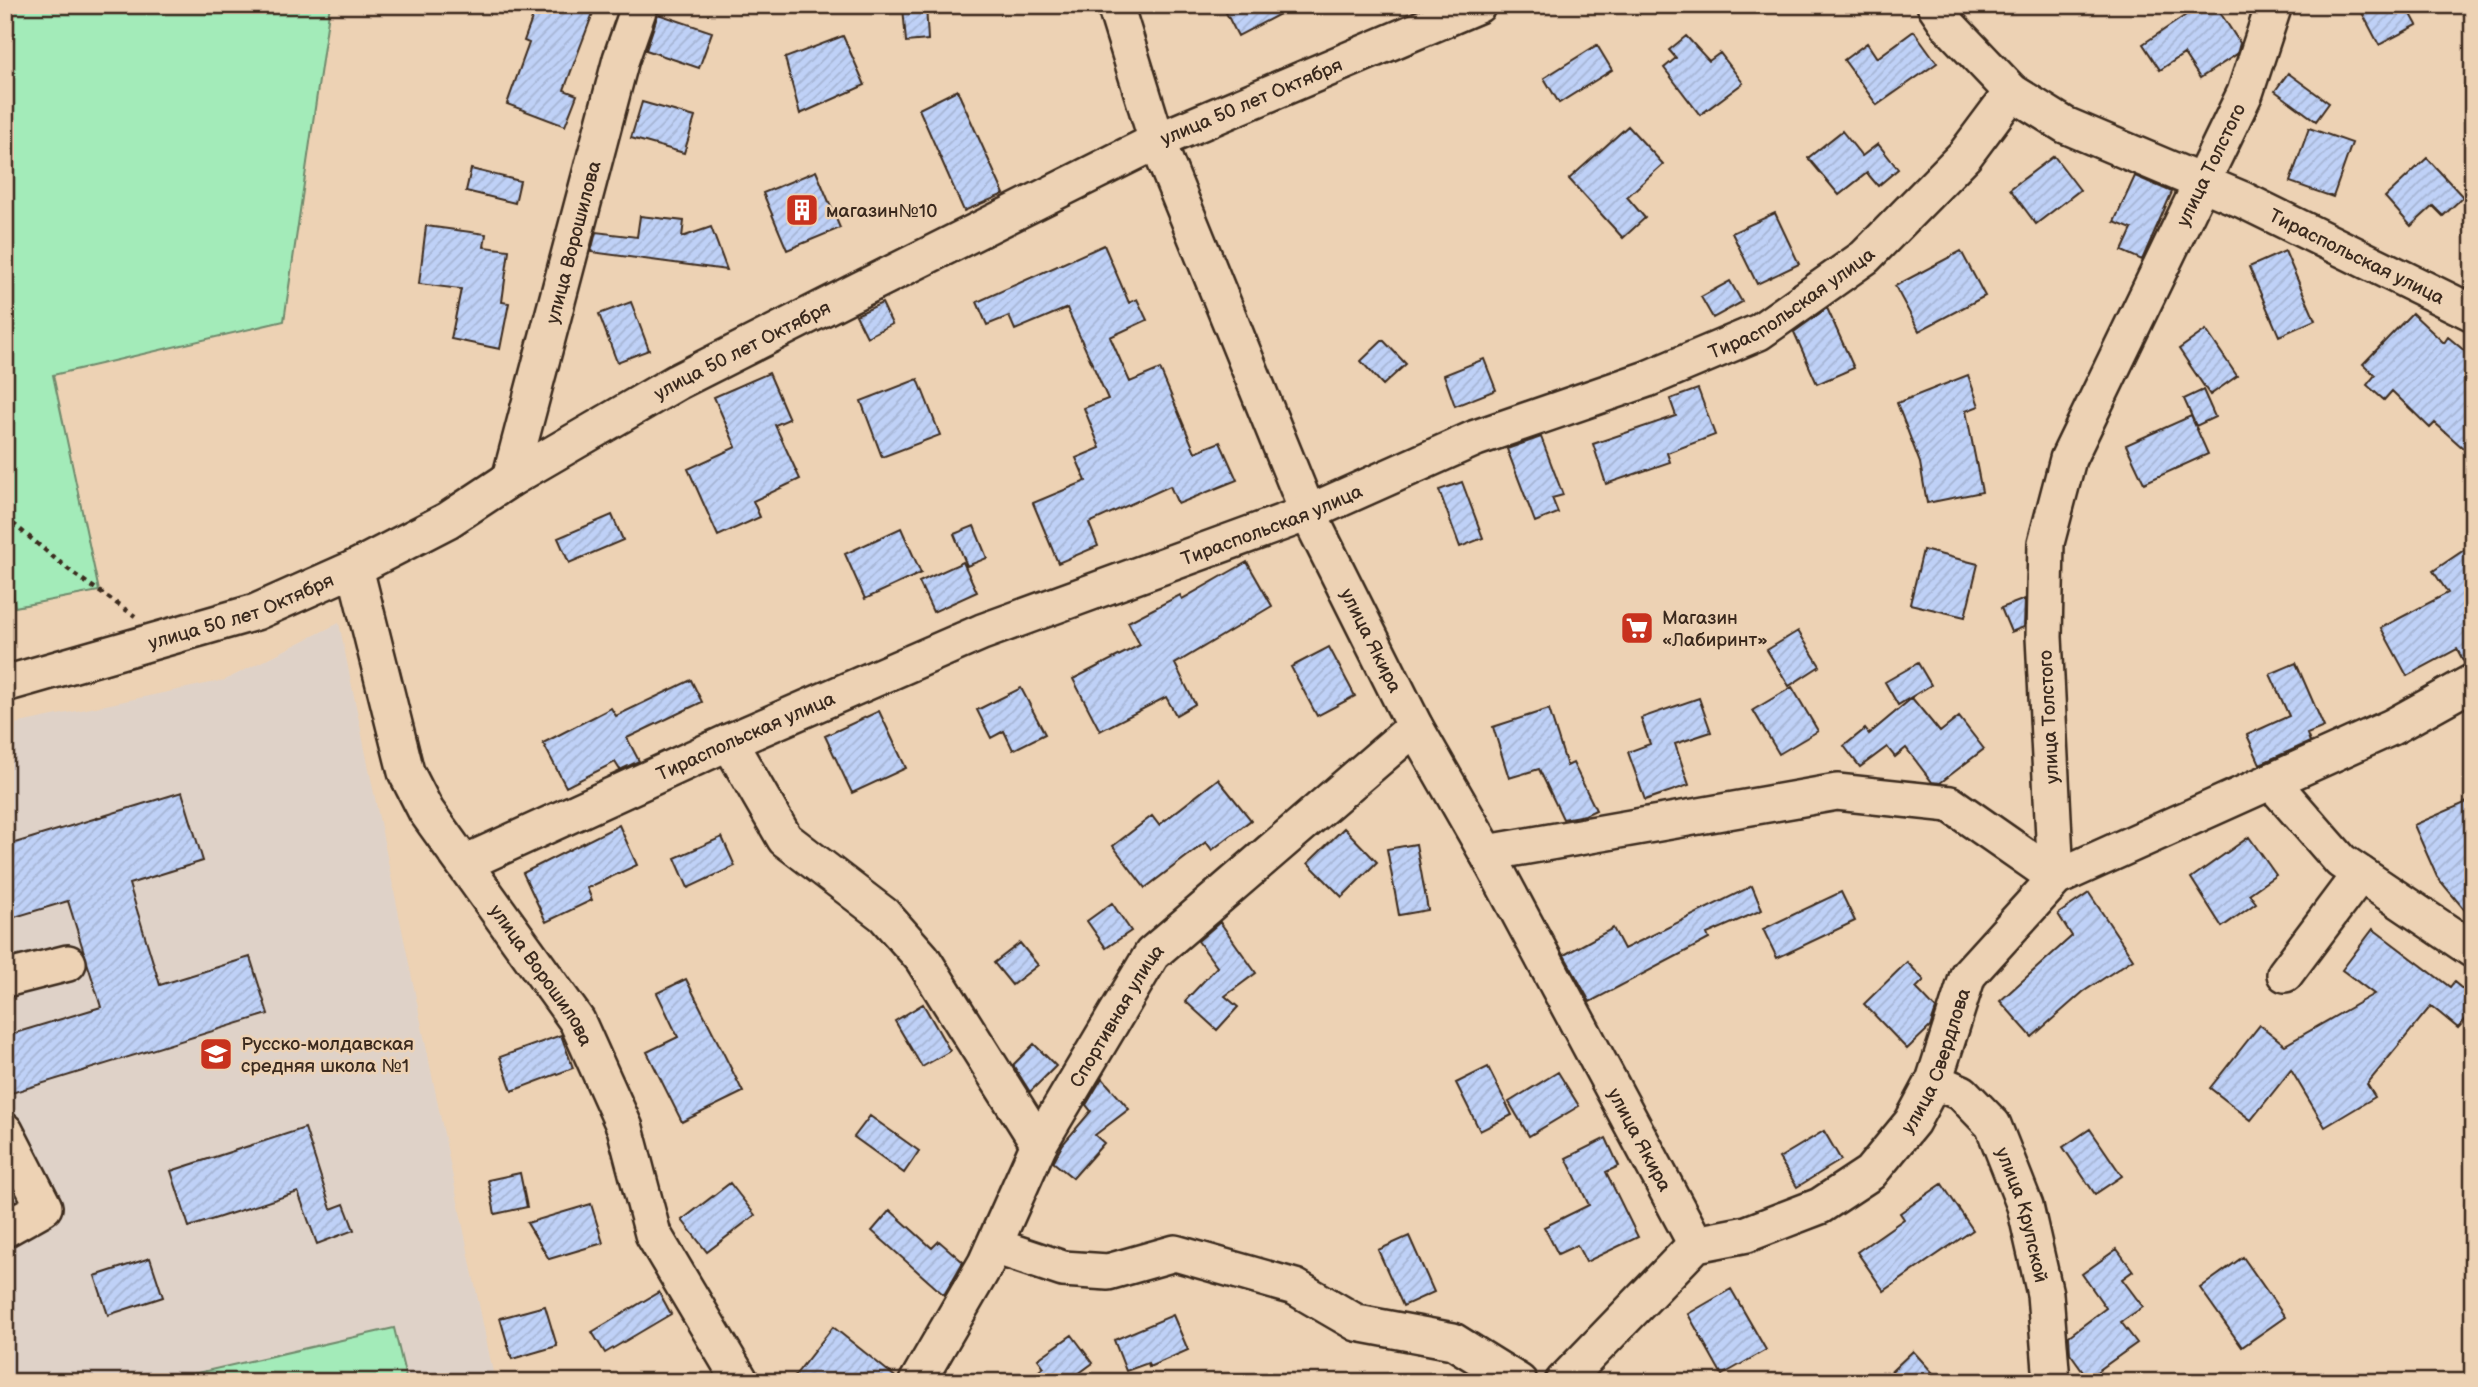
<svg xmlns="http://www.w3.org/2000/svg" width="2478" height="1387" viewBox="0 0 2478 1387" font-family="'Balsamiq Sans',sans-serif">
<defs>
<pattern id="building-hatch" width="6" height="6" patternUnits="userSpaceOnUse" patternTransform="scale(1.75)"><rect width="6" height="6" fill="#bfd1f7"/><path d="M-1 1l2-2M0 6l6-6M5 7l2-2" fill="none" stroke="#a5b4d3"/></pattern>
</defs>
<rect width="100%" height="100%" fill="#edd2b4"/>
<filter id="ink" filterUnits="userSpaceOnUse"><feTurbulence type="fractalNoise" baseFrequency=".0143" numOctaves="2"/><feDisplacementMap in="SourceGraphic" scale="14" xChannelSelector="R" yChannelSelector="G"/><feConvolveMatrix kernelMatrix="1 2 1 2 8 2 1 2 1" color-interpolation-filters="sRGB"/></filter>
<g filter="url(#ink)">
<!-- built -->
<path fill="#dfd2c8" d="M 339,623 L 495,1382 L 5,1382 L 5,726 L 225,680 Z"/>
<!-- park -->
<path fill="#a3ebb9" stroke="#6f8a6c" stroke-width="2" d="M 5,5 L 330,5 L 284,321 L 53,375 L 99,591 L 15,607 L 5,526 Z
M 394,1328 L 407,1382 L 158,1382 Z"/>
<!-- building -->
<path fill="url(#building-hatch)" stroke="#3b2a1e" stroke-width="2" d="M 537,5 L 596,5 L 564,90 L 577,95 L 565,126 L 507,104 L 529,43 L 524,41 Z
M 926,5 L 928,40 L 906,42 L 903,7 Z
M 1222,5 L 1297,5 L 1238,36 Z
M 2201,5 L 2215,5 L 2240,43 L 2237,54 L 2200,78 L 2184,54 L 2160,70 L 2143,44 Z
M 2358,5 L 2406,5 L 2417,25 L 2379,45 Z
M 658,14 L 712,32 L 699,68 L 646,50 Z
M 1914,31 L 1937,63 L 1877,105 L 1844,60 L 1867,43 L 1877,58 Z
M 843,36 L 865,85 L 800,114 L 785,58 Z
M 1686,36 L 1709,61 L 1720,53 L 1743,83 L 1700,115 L 1664,68 L 1676,58 L 1669,50 Z
M 1597,45 L 1612,70 L 1559,103 L 1544,78 Z
M 2288,73 L 2329,103 L 2316,121 L 2275,91 Z
M 957,90 L 1004,194 L 964,211 L 919,109 Z
M 642,102 L 695,117 L 684,153 L 631,138 Z
M 1628,126 L 1663,164 L 1627,197 L 1645,218 L 1623,238 L 1569,179 Z
M 2309,128 L 2352,143 L 2333,197 L 2290,182 Z
M 1842,131 L 1862,156 L 1878,144 L 1898,169 L 1878,186 L 1867,173 L 1839,195 L 1808,158 Z
M 2054,156 L 2080,190 L 2036,224 L 2010,189 Z
M 2427,158 L 2463,197 L 2443,216 L 2433,206 L 2411,226 L 2385,197 Z
M 471,169 L 520,181 L 515,203 L 466,191 Z
M 816,171 L 840,228 L 787,250 L 763,193 Z
M 2135,176 L 2172,192 L 2142,260 L 2122,251 L 2132,229 L 2114,222 Z
M 1775,213 L 1799,264 L 1757,284 L 1732,233 Z
M 640,216 L 684,221 L 682,237 L 711,227 L 727,270 L 591,252 L 596,232 L 637,237 Z
M 426,226 L 486,234 L 484,247 L 509,250 L 502,302 L 509,303 L 500,349 L 451,339 L 461,289 L 419,284 Z
M 1104,245 L 1129,303 L 1137,299 L 1147,320 L 1110,337 L 1130,382 L 1160,369 L 1195,452 L 1220,442 L 1237,480 L 1178,504 L 1170,486 L 1089,523 L 1098,546 L 1058,563 L 1033,503 L 1086,481 L 1076,458 L 1100,448 L 1084,408 L 1108,399 L 1067,308 L 1015,330 L 1009,316 L 987,325 L 977,302 Z
M 1961,251 L 1985,296 L 1919,331 L 1895,286 Z
M 2285,251 L 2315,320 L 2279,336 L 2249,267 Z
M 1730,281 L 1742,302 L 1713,318 L 1701,297 Z
M 631,302 L 649,350 L 617,362 L 599,314 Z
M 882,303 L 892,324 L 867,337 L 856,315 Z
M 1827,308 L 1854,368 L 1817,384 L 1794,332 Z
M 2412,313 L 2444,343 L 2448,337 L 2473,358 L 2473,457 L 2435,423 L 2430,428 L 2392,391 L 2384,400 L 2367,385 L 2375,375 L 2363,364 Z
M 2206,330 L 2237,376 L 2210,395 L 2179,349 Z
M 1383,340 L 1406,364 L 1383,385 L 1361,361 Z
M 1484,359 L 1496,390 L 1455,406 L 1444,375 Z
M 769,373 L 789,419 L 775,425 L 800,479 L 753,501 L 760,517 L 718,536 L 688,469 L 736,447 L 714,397 Z
M 1968,375 L 1979,406 L 1966,411 L 1982,492 L 1927,503 L 1920,463 L 1897,403 Z
M 918,379 L 940,435 L 882,457 L 861,401 Z
M 1698,389 L 1715,435 L 1667,453 L 1670,462 L 1606,484 L 1593,444 L 1676,416 L 1670,399 Z
M 2203,390 L 2215,417 L 2196,426 L 2184,399 Z
M 2191,416 L 2208,454 L 2144,483 L 2126,445 Z
M 1541,437 L 1563,495 L 1552,498 L 1558,513 L 1535,522 L 1507,449 Z
M 1462,482 L 1483,538 L 1460,547 L 1439,490 Z
M 612,515 L 623,540 L 569,563 L 558,538 Z
M 974,526 L 987,558 L 967,566 L 954,534 Z
M 901,528 L 921,573 L 865,599 L 845,554 Z
M 2473,544 L 2473,662 L 2465,664 L 2457,649 L 2407,676 L 2381,628 L 2448,593 L 2433,571 Z
M 1923,550 L 1978,564 L 1965,617 L 1910,604 Z
M 963,562 L 977,592 L 933,612 L 919,582 Z
M 1247,562 L 1272,606 L 1175,664 L 1195,704 L 1176,715 L 1166,697 L 1100,731 L 1073,679 L 1140,645 L 1128,622 L 1180,595 L 1182,599 Z
M 2025,599 L 2024,627 L 2011,632 L 2001,608 Z
M 1798,631 L 1820,666 L 1789,686 L 1767,650 Z
M 1329,647 L 1355,696 L 1317,716 L 1291,667 Z
M 1918,663 L 1931,685 L 1898,705 L 1885,682 Z
M 2296,663 L 2324,727 L 2307,734 L 2310,742 L 2260,764 L 2247,735 L 2289,716 L 2270,674 Z
M 691,680 L 702,702 L 627,738 L 639,761 L 620,770 L 615,762 L 566,787 L 543,743 L 611,708 L 616,716 Z
M 1792,687 L 1818,731 L 1779,754 L 1753,710 Z
M 1021,688 L 1045,734 L 1013,750 L 1004,731 L 991,738 L 977,710 Z
M 1699,698 L 1711,732 L 1675,744 L 1689,785 L 1645,800 L 1628,752 L 1650,744 L 1641,718 Z
M 1912,698 L 1940,732 L 1959,717 L 1984,749 L 1940,783 L 1932,782 L 1906,748 L 1895,757 L 1887,747 L 1860,767 L 1844,746 L 1865,729 L 1869,734 Z
M 1549,709 L 1567,766 L 1573,763 L 1596,810 L 1585,815 L 1563,819 L 1539,769 L 1509,778 L 1493,727 Z
M 879,711 L 906,768 L 852,793 L 825,736 Z
M 1218,779 L 1251,820 L 1212,850 L 1206,842 L 1145,888 L 1113,846 L 1152,816 L 1159,825 Z
M 182,792 L 203,861 L 129,884 L 160,985 L 250,957 L 268,1014 L 5,1095 L 5,1036 L 101,1007 L 68,901 L 5,920 L 5,846 Z
M 2467,802 L 2473,814 L 2473,920 L 2437,877 L 2414,825 Z
M 619,825 L 637,865 L 587,888 L 592,900 L 546,922 L 523,873 Z
M 1344,828 L 1377,862 L 1342,897 L 1308,863 Z
M 722,837 L 735,866 L 688,888 L 675,858 Z
M 2249,837 L 2276,875 L 2249,894 L 2256,903 L 2222,927 L 2191,878 Z
M 1416,844 L 1428,910 L 1399,915 L 1387,849 Z
M 1752,886 L 1762,910 L 1707,934 L 1709,939 L 1590,1002 L 1564,955 L 1613,928 L 1624,949 Z
M 1841,892 L 1855,921 L 1777,958 L 1763,929 Z
M 2089,893 L 2133,959 L 2083,992 L 2032,1037 L 2000,1001 L 2072,936 L 2058,914 Z
M 1112,903 L 1131,931 L 1106,948 L 1087,921 Z
M 1220,922 L 1256,973 L 1225,996 L 1238,1007 L 1217,1030 L 1185,1001 L 1217,967 L 1198,941 Z
M 2373,929 L 2450,987 L 2454,982 L 2473,998 L 2473,1011 L 2458,1028 L 2431,1006 L 2367,1084 L 2375,1097 L 2325,1127 L 2291,1070 L 2251,1120 L 2210,1088 L 2260,1025 L 2285,1045 L 2374,994 L 2342,970 Z
M 1020,943 L 1038,965 L 1012,985 L 994,963 Z
M 1907,962 L 1924,980 L 1916,988 L 1936,1009 L 1930,1027 L 1907,1049 L 1864,1004 Z
M 686,979 L 743,1092 L 682,1122 L 647,1052 L 678,1037 L 657,993 Z
M 923,1004 L 950,1051 L 922,1067 L 895,1021 Z
M 561,1035 L 573,1068 L 512,1091 L 500,1057 Z
M 1034,1044 L 1056,1066 L 1030,1092 L 1013,1065 Z
M 1488,1067 L 1512,1115 L 1480,1131 L 1456,1083 Z
M 1558,1072 L 1579,1106 L 1529,1136 L 1509,1102 Z
M 1102,1078 L 1129,1109 L 1095,1135 L 1104,1143 L 1073,1178 L 1053,1162 L 1063,1144 L 1091,1111 L 1086,1105 Z
M 870,1116 L 919,1151 L 904,1173 L 854,1137 Z
M 305,1128 L 331,1209 L 344,1204 L 354,1230 L 317,1244 L 298,1192 L 189,1227 L 171,1171 Z
M 2090,1129 L 2122,1176 L 2095,1194 L 2063,1147 Z
M 1824,1131 L 1841,1160 L 1797,1187 L 1779,1158 Z
M 1606,1138 L 1619,1166 L 1606,1172 L 1638,1237 L 1586,1262 L 1577,1245 L 1558,1254 L 1544,1227 L 1589,1205 L 1566,1158 Z
M 520,1173 L 527,1207 L 495,1214 L 488,1180 Z
M 730,1183 L 755,1215 L 707,1252 L 682,1220 Z
M 1942,1184 L 1973,1230 L 1884,1291 L 1857,1252 L 1904,1219 L 1900,1213 Z
M 591,1204 L 603,1243 L 549,1259 L 527,1223 Z
M 890,1210 L 932,1248 L 939,1241 L 963,1262 L 944,1295 L 872,1231 Z
M 1409,1236 L 1434,1292 L 1403,1306 L 1378,1250 Z
M 2117,1249 L 2133,1271 L 2122,1279 L 2143,1307 L 2121,1322 L 2137,1343 L 2088,1378 L 2070,1353 L 2069,1336 L 2106,1308 L 2082,1274 Z
M 2243,1257 L 2285,1317 L 2242,1347 L 2200,1288 Z
M 150,1258 L 163,1297 L 108,1315 L 95,1276 Z
M 1731,1289 L 1766,1350 L 1722,1375 L 1688,1314 Z
M 659,1292 L 671,1314 L 605,1353 L 592,1332 Z
M 545,1306 L 557,1346 L 512,1359 L 500,1318 Z
M 1173,1315 L 1188,1350 L 1149,1367 L 1148,1363 L 1126,1371 L 1114,1340 Z
M 833,1327 L 898,1379 L 897,1382 L 790,1382 Z
M 1072,1335 L 1093,1363 L 1067,1382 L 1025,1382 L 1044,1367 L 1038,1359 Z
M 1913,1351 L 1941,1382 L 1880,1382 Z"/>
<g fill="none" stroke-linecap="round" stroke-linejoin="round">
<defs>
<g id="minor">
<path id="s1" d="M 1115,5 L 1157,141 L 1308,513 L 1415,727 L 1487,853 L 1696,1244"/>
<path id="s2" d="M 1935,5 L 1950,27 L 2012,92 L 2065,125 L 2243,200 L 2473,313"/>
<path id="s3" d="M 510,479 L 621,59 L 640,5"/>
<path id="s4" d="M 355,568 L 406,772 L 426,811 L 577,1021 L 625,1128 L 653,1234 L 741,1382"/>
<path id="s5" d="M 5,684 L 256,612 L 355,568 L 448,520 L 510,479 L 677,382 L 849,295 L 1157,141 L 1478,5"/>
<path d="M 729,742 L 785,839 L 884,915 L 922,958 L 1039,1144"/>
<path d="M 2271,781 L 2341,861 L 2473,950"/>
<path d="M 1487,853 L 1837,792 L 1950,804 L 2056,878"/>
<path id="s6" d="M 465,863 L 729,742 L 982,632 L 1308,513 L 1476,438 L 1647,379 L 1759,332 L 1865,257 L 1965,155 L 2012,92"/>
<path id="s7" d="M 2056,878 L 2044,637 L 2046,543 L 2068,459 L 2245,93 L 2274,5"/>
<path d="M 2285,974 L 2360,874"/>
<path d="M 5,979 L 68,963"/>
<path id="s8" d="M 1934,1081 L 1962,1093 L 1993,1125 L 2025,1206 L 2045,1294 L 2052,1382"/>
<path d="M 5,1131 L 44,1207 L 5,1229"/>
<path d="M 994,1246 L 1063,1269 L 1108,1272 L 1175,1253 L 1295,1287 L 1357,1323 L 1453,1341 L 1519,1382"/>
<path id="s9" d="M 917,1382 L 986,1263 L 1039,1144 L 1152,954 L 1415,727"/>
<path id="s10" d="M 1563,1382 L 1696,1244 L 1747,1234 L 1820,1206 L 1870,1173 L 1912,1122 L 1934,1081 L 1968,975 L 2056,878 L 2392,727 L 2473,682"/>
</g>
</defs>
<!-- minor casing -->
<use href="#minor" stroke="#3b2a1e" stroke-width="40"/>
<!-- path -->
<path stroke="#3b2a1e" stroke-width="4.5" stroke-dasharray="5 5" stroke-linecap="butt" d="M 5,517 L 74,574 L 135,616"/>
<!-- minor -->
<use href="#minor" stroke="#edd2b4" stroke-width="35"/>
</g>
</g>
<!-- icons -->
<defs>
<symbol id="building-square" viewBox="-11 -11 22 22"><rect x="-9" y="-9" width="18" height="18" rx="4" fill="#c8321e" stroke="#edd2b4"/><path d="M-4-6H4V6H1V3H-1V6H-4ZM-2.5-4.3h1.7v1.8h-1.7ZM.8-4.3h1.7v1.8H.8ZM-2.5-1h1.7V.8h-1.7ZM.8-1h1.7V.8H.8Z" fill="#fff"/></symbol>
<symbol id="supermarket-square" viewBox="-11 -11 22 22"><rect x="-9" y="-9" width="18" height="18" rx="4" fill="#c8321e" stroke="#edd2b4"/><path d="M-6-5.5h2.5l.6 2H6L4.5 2H-2.5L-4.4-4H-6ZM-1.5 3.2a1.3 1.3 0 1 0 .1 0ZM3 3.2a1.3 1.3 0 1 0 .1 0Z" fill="#fff"/></symbol>
<symbol id="school-square" viewBox="-11 -11 22 22"><rect x="-9" y="-9" width="18" height="18" rx="4" fill="#c8321e" stroke="#edd2b4"/><path d="M0-5L7-2L0 1L-7-2ZM-4 1L0 2.5L4 1V4Q0 6-4 4Z" fill="#fff"/></symbol>
</defs>
<g fill-rule="evenodd">
<use href="#building-square" x="783" y="191" width="38" height="38"/>
<use href="#supermarket-square" x="1618" y="609" width="38" height="38"/>
<use href="#school-square" x="197" y="1035" width="38" height="38"/>
</g>
<g text-anchor="middle" stroke-width="5" stroke-linejoin="round" paint-order="stroke">
<!-- street labels -->
<g font-size="19" fill="#3b2a1e" stroke="#edd2b4">
<text dy="7" stroke="none"><textPath href="#s5" startOffset="1381">улица 50 лет Октября</textPath></text>
<text dy="7" stroke="none"><textPath href="#s7" startOffset="749">улица Толстого</textPath></text>
<text dy="7" stroke="none"><textPath href="#s3" startOffset="245">улица Ворошилова</textPath></text>
<text dy="7" stroke="none"><textPath href="#s2" startOffset="499">Тираспольская улица</textPath></text>
<text dy="7" stroke="none"><textPath href="#s6" startOffset="1442">Тираспольская улица</textPath></text>
<text dy="7" stroke="none"><textPath href="#s5" startOffset="814">улица 50 лет Октября</textPath></text>
<text dy="7" stroke="none"><textPath href="#s6" startOffset="875">Тираспольская улица</textPath></text>
<text dy="7" stroke="none"><textPath href="#s5" startOffset="247">улица 50 лет Октября</textPath></text>
<text dy="7" stroke="none"><textPath href="#s1" startOffset="686">улица Якира</textPath></text>
<text transform="translate(2048 717) rotate(-93)" y="7">улица Толстого</text>
<text dy="7" stroke="none"><textPath href="#s6" startOffset="308">Тираспольская улица</textPath></text>
<text dy="7" stroke="none"><textPath href="#s4" startOffset="455">улица Ворошилова</textPath></text>
<text dy="7" stroke="none"><textPath href="#s9" startOffset="418">Спортивная улица</textPath></text>
<text dy="7" stroke="none"><textPath href="#s10" startOffset="514">улица Свердлова</textPath></text>
<text dy="7" stroke="none"><textPath href="#s1" startOffset="1253">улица Якира</textPath></text>
<text dy="7" stroke="none"><textPath href="#s8" startOffset="170">улица Крупской</textPath></text>
</g>
<!-- poi labels -->
<g font-size="19" fill="#3b2a1e" stroke="#edd2b4" text-anchor="start">
<text x="826" y="217">магазин№10</text>
<text x="1662" y="624">Магазин<tspan x="1662" dy="22">«Лабиринт»</tspan></text>
<text x="241" y="1050">Русско-молдавская<tspan x="241" dy="22">средняя школа №1</tspan></text>
</g>
</g>
<!-- margin -->
<rect width="2478" height="1387" fill="none" stroke="#edd2b4" stroke-width="28"/>
<rect x="14" y="14" width="2450" height="1359" fill="none" stroke="#3b2a1e" stroke-width="2.5" filter="url(#ink)"/>
</svg>
